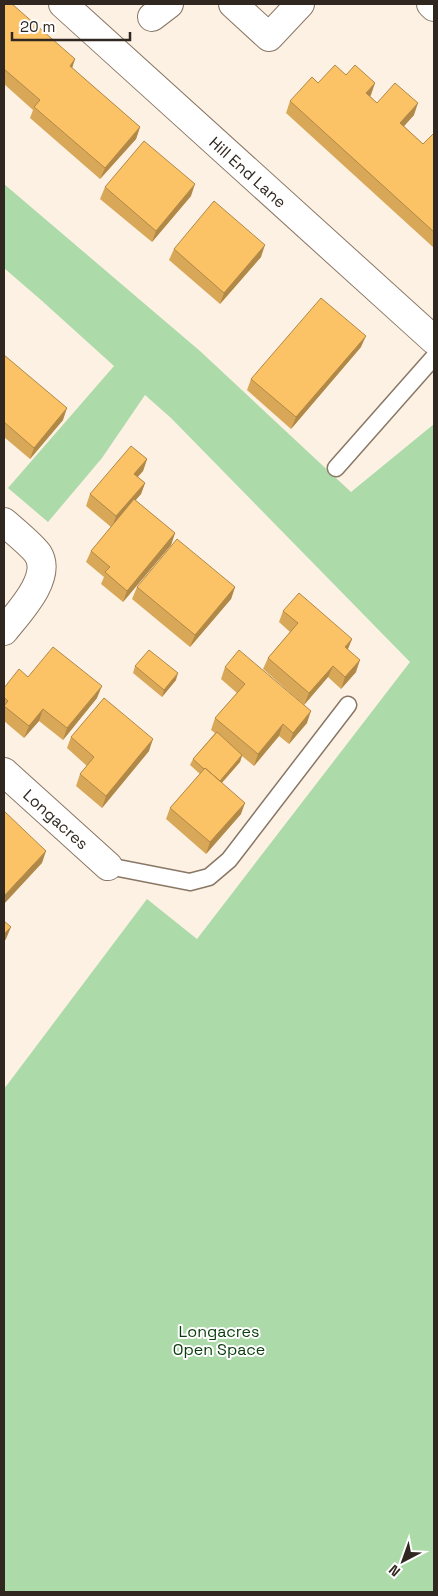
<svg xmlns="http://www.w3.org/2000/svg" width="438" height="1596" viewBox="0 0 438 1596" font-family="'Space Grotesk',sans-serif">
<rect width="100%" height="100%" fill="#fdf1e4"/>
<!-- green -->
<path fill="#acdaa9" d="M 4,184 L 200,351 L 351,492 L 434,424 L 434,1592 L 4,1592 L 4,1089 L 147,899 L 197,939 L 410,662 L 171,418 L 145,395 L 102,458 L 48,522 L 8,488 L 114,366 L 41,300 L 4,268 Z"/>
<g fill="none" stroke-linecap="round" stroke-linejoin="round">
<defs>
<path id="service" d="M 336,468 L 434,357
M 108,866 L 190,882 L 209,877 L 229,860 L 348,705"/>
<path id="minor" d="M 233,4 L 269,37 L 300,4
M 431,4 L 434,7
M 152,17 L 169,4
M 4,522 C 12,529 33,546 38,554 C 53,578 17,614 4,631
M 4,772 L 108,866"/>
<path id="tertiary" d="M 63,4 L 434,340"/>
</defs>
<!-- service casing -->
<use href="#service" stroke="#897764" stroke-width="19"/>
<!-- minor casing -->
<use href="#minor" stroke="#897764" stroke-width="30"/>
<!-- tertiary casing -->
<use href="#tertiary" stroke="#897764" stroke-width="30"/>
<!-- service -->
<use href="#service" stroke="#fff" stroke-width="16"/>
<!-- minor -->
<use href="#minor" stroke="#fff" stroke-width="28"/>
<!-- tertiary -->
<use href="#tertiary" stroke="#fff" stroke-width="28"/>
</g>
<!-- wall -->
<path fill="#d8a858" d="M 4,4 L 75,59 L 72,68 L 140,127 L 136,139 L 100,179 L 30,118 L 33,110 L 4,84 Z
M 318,83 L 371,95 L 370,96 L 377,103 L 414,115 L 404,126 L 423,144 L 434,133 L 434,248 L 286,113 L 290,101 Z
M 105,187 L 191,196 L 152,242 L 100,199 Z
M 174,249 L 261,257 L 220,304 L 169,260 Z
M 361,347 L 291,429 L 247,390 L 251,379 Z
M 4,355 L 63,420 L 30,459 L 4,437 Z
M 147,459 L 143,471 L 138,477 L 145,483 L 141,494 L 135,500 L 175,533 L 171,545 L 123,602 L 101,584 L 104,577 L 86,562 L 91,551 L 111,527 L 86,506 L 90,494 Z
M 137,587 L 235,587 L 231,599 L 190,647 L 132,599 Z
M 283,611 L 352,639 L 348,649 L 356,672 L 341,689 L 328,677 L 304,705 L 263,669 L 268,658 L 290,632 L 279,622 Z
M 135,666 L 176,680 L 162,697 L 133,673 Z
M 225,667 L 307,723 L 289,744 L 279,736 L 254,766 L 242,756 L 240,762 L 222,783 L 241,814 L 206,854 L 166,819 L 170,808 L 200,774 L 190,765 L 193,759 L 215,733 L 211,730 L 215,718 L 237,693 L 221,679 Z
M 28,677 L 97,698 L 63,740 L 39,721 L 24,738 L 4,721 L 4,688 Z
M 71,737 L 149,751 L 102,808 L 76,786 L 80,774 L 87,766 L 67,748 Z"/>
<!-- shaded-wall -->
<path fill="#b08847" d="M 75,59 L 71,71 L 70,66 Z
M 375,83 L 371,95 L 362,104 L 366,93 Z
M 418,103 L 414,115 L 396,135 L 400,123 Z
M 140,127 L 136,139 L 100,179 L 105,168 Z
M 195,184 L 191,196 L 152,242 L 156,231 Z
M 265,245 L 261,257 L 220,304 L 224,293 Z
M 366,336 L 361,347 L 291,429 L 296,417 Z
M 67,408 L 63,420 L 30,459 L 34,448 Z
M 147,459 L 143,471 L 130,485 L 134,474 Z
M 145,483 L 141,494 L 112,528 L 116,516 Z
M 175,533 L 171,545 L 123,602 L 127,591 Z
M 235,587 L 231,599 L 190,647 L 195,635 Z
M 352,639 L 347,651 L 345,647 Z
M 360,660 L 356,672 L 341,689 L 345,677 Z
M 333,666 L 328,677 L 304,705 L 309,693 Z
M 178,673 L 176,680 L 162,697 L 164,690 Z
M 102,686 L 97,698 L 63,740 L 67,728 Z
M 43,709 L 39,721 L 24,738 L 29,726 Z
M 311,711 L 307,723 L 289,744 L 293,733 Z
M 283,724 L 279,736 L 254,766 L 258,754 Z
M 153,739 L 149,751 L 102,808 L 106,796 Z
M 242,755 L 240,762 L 216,789 L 219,782 Z
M 245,803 L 241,814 L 206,854 L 210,842 Z
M 46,851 L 42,863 L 4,904 L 4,896 Z
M 11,927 L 6,939 L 4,942 L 4,934 Z"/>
<!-- building -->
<path fill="#fbc366" stroke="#b08847" d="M 4,4 L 12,4 L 75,59 L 70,66 L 140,127 L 105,168 L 34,107 L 40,100 L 4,69 Z
M 335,65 L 346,75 L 355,65 L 375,83 L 366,93 L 377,103 L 395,83 L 418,103 L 400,123 L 423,144 L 434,133 L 434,232 L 290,101 L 312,77 L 318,83 Z
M 144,141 L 195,184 L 156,231 L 105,187 Z
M 214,201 L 265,245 L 224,293 L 174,249 Z
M 321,298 L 366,336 L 296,417 L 251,379 Z
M 4,355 L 67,408 L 34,448 L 4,422 Z
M 131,446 L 147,459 L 134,474 L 145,483 L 116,516 L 90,494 Z
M 134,499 L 175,533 L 127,591 L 105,572 L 110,567 L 91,551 Z
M 177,539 L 235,587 L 195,635 L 137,587 Z
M 299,593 L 352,639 L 345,647 L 360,660 L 345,677 L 333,666 L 309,693 L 268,658 L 298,623 L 283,611 Z
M 53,647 L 102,686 L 67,728 L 43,709 L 29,726 L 4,706 L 8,701 L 4,697 L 4,688 L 19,669 L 28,677 Z
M 149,650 L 178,673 L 164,690 L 135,666 Z
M 239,650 L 311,711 L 293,733 L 283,724 L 258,754 L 215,718 L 245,684 L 225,667 Z
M 104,698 L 153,739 L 106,796 L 80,774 L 94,757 L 71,737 Z
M 217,732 L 242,755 L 220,781 L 205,768 L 204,769 L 193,759 Z
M 205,768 L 245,803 L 210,842 L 170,808 Z
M 4,811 L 46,851 L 4,896 Z
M 4,921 L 11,927 L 4,934 Z"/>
<g text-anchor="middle" stroke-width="4" stroke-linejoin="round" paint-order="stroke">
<!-- street labels -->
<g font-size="16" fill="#302820" stroke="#fff">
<text transform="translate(248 172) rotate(42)" y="6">Hill End Lane</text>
<text transform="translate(56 819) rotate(42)" y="6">Longacres</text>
</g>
<!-- park labels -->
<g font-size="16" fill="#083c0a" stroke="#fff">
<text x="219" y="1337">Longacres<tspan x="219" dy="18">Open Space</tspan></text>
</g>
</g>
<!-- border -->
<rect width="438" height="1596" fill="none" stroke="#302820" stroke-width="10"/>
<!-- north arrow -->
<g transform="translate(403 1561) rotate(221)" stroke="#ffffff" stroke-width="4" paint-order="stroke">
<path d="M0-4L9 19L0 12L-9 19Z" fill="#302820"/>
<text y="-8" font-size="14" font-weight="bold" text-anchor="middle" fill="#302820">N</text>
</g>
<!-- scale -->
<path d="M12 32v8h118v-8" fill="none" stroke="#302820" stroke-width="2.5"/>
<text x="20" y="32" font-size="15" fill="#302820" stroke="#ffffff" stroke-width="4" paint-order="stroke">20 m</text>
</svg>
